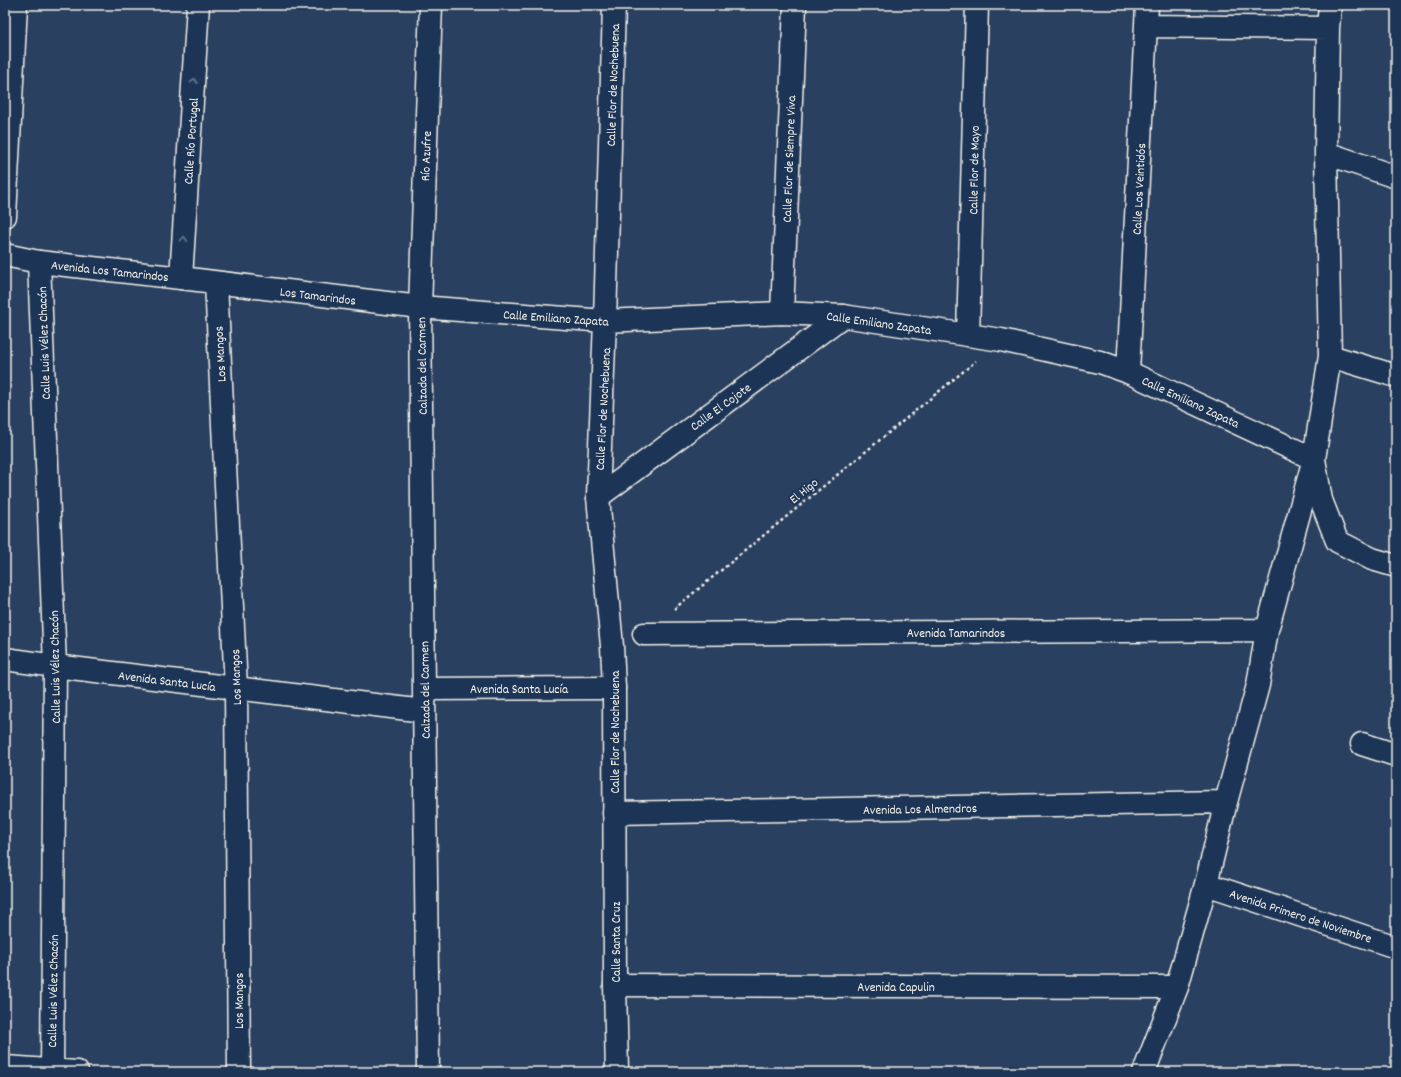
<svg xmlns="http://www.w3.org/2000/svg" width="1401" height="1077" viewBox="0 0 1401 1077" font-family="Dekko,sans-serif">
<rect width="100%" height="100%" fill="#2a4060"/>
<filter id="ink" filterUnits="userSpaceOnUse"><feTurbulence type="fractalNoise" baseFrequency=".025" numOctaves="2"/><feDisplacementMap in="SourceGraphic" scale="8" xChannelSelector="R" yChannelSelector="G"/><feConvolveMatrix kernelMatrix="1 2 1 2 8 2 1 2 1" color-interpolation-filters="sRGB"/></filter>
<g filter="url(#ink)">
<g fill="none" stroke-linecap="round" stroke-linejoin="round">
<defs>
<path id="street" d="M 1146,26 L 1328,28
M 1326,153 L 1396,177
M 5,216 L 16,5
M 39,262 L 55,666 L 52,1072
M 181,278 L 198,5
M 216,283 L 236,688 L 239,1072
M 782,313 L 795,5
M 605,321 L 614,5
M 968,335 L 977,5
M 1330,356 L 1396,376
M 1128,372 L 1147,5
M 598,497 L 843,316
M 644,634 L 1267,630
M 5,659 L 55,666 L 424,711
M 424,689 L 614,688
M 1362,744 L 1396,755
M 614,813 L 1226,802
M 1206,884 L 1396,947
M 615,985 L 1177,987
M 5,1067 L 77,1072
M 428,1072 L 420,307 L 431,5
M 1144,1072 L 1177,987 L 1206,884 L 1226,802 L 1258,685 L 1267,630 L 1314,459 L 1330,356 L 1326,153 L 1328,28 L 1330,5"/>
<path id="secondary" d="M 5,255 L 39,262 L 181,278 L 420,307 L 605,321 L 782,313 L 843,316 L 1001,340 L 1100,362 L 1128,372 L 1314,459 L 1321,500 L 1337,541 L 1372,559 L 1396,566
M 605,321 L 598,497 L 612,646 L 614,688 L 615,985 L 617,1072"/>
</defs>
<!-- street casing -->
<use href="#street" stroke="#f4f1e8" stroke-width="25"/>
<!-- secondary casing -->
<use href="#secondary" stroke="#f4f1e8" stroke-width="25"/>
<!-- path -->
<path stroke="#f4f1e8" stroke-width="2.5" stroke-dasharray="3 3" stroke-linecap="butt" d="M 674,609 L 976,361"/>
<!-- street -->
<use href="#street" stroke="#1d3557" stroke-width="22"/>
<!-- secondary -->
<use href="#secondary" stroke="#1d3557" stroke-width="22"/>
</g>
<!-- one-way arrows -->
<defs><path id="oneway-chevron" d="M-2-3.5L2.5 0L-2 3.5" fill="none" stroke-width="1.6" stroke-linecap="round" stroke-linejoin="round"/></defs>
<g stroke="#68778a">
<use href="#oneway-chevron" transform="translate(194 81) rotate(-86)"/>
<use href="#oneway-chevron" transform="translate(184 239) rotate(-86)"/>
</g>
</g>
<g text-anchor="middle" stroke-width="4" stroke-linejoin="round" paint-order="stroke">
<!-- street labels -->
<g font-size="13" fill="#f4f1e8" stroke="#1d3557">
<text transform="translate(612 85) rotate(-88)" y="5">Calle Flor de Nochebuena</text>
<text transform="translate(190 141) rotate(-86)" y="5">Calle Río Portugal</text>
<text transform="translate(425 156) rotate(-88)" y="5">Río Azufre</text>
<text transform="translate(788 159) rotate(-88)" y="5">Calle Flor de Siempre Viva</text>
<text transform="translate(973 170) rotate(-89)" y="5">Calle Flor de Mayo</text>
<text transform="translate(1138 189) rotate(-87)" y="5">Calle Los Veintidós</text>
<text transform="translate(110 270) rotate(6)" y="5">Avenida Los Tamarindos</text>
<text transform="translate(318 295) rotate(7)" y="5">Los Tamarindos</text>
<text transform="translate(556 317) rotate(4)" y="5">Calle Emiliano Zapata</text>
<text transform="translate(879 322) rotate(8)" y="5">Calle Emiliano Zapata</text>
<text transform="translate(43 343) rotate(-92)" y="5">Calle Luis Vélez Chacón</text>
<text transform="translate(219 354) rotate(-93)" y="5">Los Mangos</text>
<text transform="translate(421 366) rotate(-91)" y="5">Calzada del Carmen</text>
<text transform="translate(1191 401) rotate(25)" y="5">Calle Emiliano Zapata</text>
<text transform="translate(720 406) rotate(-36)" y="5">Calle El Cojote</text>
<text transform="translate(602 409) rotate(-87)" y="5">Calle Flor de Nochebuena</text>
<text transform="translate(803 490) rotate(-39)" y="5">El Higo</text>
<text x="956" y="637">Avenida Tamarindos</text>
<text transform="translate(54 667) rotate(-91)" y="5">Calle Luis Vélez Chacón</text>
<text transform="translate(235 677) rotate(-92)" y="5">Los Mangos</text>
<text transform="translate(167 680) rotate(7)" y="5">Avenida Santa Lucía</text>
<text x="519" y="693">Avenida Santa Lucía</text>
<text transform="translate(424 690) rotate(-91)" y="5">Calzada del Carmen</text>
<text transform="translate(614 732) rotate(-90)" y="5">Calle Flor de Nochebuena</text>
<text transform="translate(920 808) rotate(-1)" y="5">Avenida Los Almendros</text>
<text transform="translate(1301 915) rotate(18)" y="5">Avenida Primero de Noviembre</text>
<text transform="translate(615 942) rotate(-90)" y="5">Calle Santa Cruz</text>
<text x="896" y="991">Avenida Capulin</text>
<text transform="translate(52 991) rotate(-89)" y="5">Calle Luis Vélez Chacón</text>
<text transform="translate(238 1001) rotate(-90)" y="5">Los Mangos</text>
</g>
</g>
<!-- margin -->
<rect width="1401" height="1077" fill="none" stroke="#1d3557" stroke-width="20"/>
<rect x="10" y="10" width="1381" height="1057" fill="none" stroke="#f4f1e8" stroke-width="1.5" filter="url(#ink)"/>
</svg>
